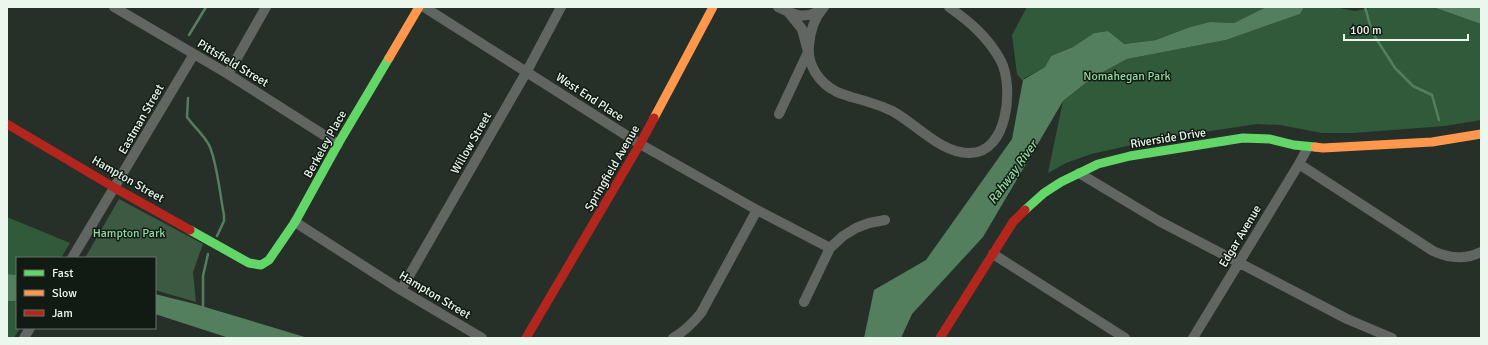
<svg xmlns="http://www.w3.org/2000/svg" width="1488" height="345" viewBox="0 0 1488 345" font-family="Signika,sans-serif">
<rect width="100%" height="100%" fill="#263028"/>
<!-- green -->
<path fill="#3b5a41" d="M 119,199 L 203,244 L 193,272 L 196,302 L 155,290 L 155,258 L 85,258 Z"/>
<!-- forest -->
<path fill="#315a3b" d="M 1027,7 L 1266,7 L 1234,23 L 1210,22 L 1190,27 L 1156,40 L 1123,44 L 1108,31 L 1094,33 L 1073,47 L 1051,56 L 1045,67 L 1023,79 L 1063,101 L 1092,78 L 1127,59 L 1226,40 L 1300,14 L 1304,7 L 1334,7 L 1355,11 L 1375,7 L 1433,7 L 1481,24 L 1481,120 L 1445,126 L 1353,133 L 1322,133 L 1280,125 L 1257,124 L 1164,138 L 1091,154 L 1066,163 L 1048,173 L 1063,101 L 1022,80 L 1017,74 L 1012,35 Z
M 7,217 L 70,243 L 61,258 L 17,258 L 17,275 L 7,274 Z
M 7,301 L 17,301 L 17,328 L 20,328 L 14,338 L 7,338 Z"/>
<!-- water -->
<path fill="#547f5e" d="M 1266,7 L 1304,7 L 1300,14 L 1226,40 L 1127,59 L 1092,78 L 1063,101 L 983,237 L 912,314 L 901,338 L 864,338 L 874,290 L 926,260 L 1012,139 L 1023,80 L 1045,67 L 1051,56 L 1073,47 L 1094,33 L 1108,31 L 1124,44 L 1156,40 L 1190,27 L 1210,22 L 1234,23 Z
M 1433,7 L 1481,7 L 1481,24 Z
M 7,274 L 17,275 L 17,301 L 7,301 Z
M 155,294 L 195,304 L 308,338 L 229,338 L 155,314 Z"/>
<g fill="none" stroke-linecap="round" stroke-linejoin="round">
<!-- stream -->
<path stroke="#547f5e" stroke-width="2.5" d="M 1365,7 L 1372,32 L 1395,68 L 1413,86 L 1432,95 L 1439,120
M 189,35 L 206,7
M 188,98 L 187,117 C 194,127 203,134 209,145 C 217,161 220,196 224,215 L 224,221 L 217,236
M 203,309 L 203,276 L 208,254"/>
<!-- street -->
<path stroke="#626662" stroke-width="10" d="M 114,7 L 228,74 L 338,144
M 424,7 L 640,144 L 757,210 L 830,248
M 778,7 C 794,15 806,21 823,8
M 824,7 C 815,17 810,32 809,46 C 807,65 819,83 837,92 C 841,94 846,95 851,97 C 866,101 881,105 894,112 C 917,125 942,154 970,153 C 1008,153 1014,87 1001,61 C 988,37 970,22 949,7
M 228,74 L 266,7
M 779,114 L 808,52 L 802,29 L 789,13
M 1299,164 L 1433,251 C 1448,258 1465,260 1481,252
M 1079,173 L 1159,221 L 1347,319 L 1392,338
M 295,222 L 401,290 L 482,338
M 993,254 L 1125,338
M 72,258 L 194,54
M 401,290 L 527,71 L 561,7
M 804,302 L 830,248 L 843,236 L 856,228 L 869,223 L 885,220
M 24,338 L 30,328
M 673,338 C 685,331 693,323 701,313 L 757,210
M 1193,338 L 1299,164 L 1308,147"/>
<!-- fast -->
<path stroke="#63d668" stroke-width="9" d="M 1025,210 L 1044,193 L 1061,182 L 1098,164 L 1130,156 L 1243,138 L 1270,139 L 1294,145 L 1315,147
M 190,230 L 249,263 L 261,265 L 269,260 L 295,222 L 338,144 L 389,58"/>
<!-- slow -->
<path stroke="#ff974d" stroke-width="9" d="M 389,58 L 419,7
M 654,118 L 713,7
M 1315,147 L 1323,148 L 1432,142 L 1481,134"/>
<!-- jam -->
<path stroke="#b3261e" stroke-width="9" d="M 7,124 L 115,188 L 190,230
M 526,338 L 640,144 L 654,118
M 940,338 L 1013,222 L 1025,210"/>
</g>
<g text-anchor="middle" stroke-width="3" stroke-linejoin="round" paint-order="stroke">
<!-- street labels -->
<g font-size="12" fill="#ebf7ed" stroke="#111a13">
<text transform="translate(233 63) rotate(31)" y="4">Pittsfield Street</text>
<text transform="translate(590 97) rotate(33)" y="4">West End Place</text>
<text transform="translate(141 119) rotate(-60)" y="4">Eastman Street</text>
<text transform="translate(1168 138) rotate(-9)" y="4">Riverside Drive</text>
<text transform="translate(471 143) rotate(-60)" y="4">Willow Street</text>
<text transform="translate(325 144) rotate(-61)" y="4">Berkeley Place</text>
<text transform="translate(612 168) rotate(-60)" y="4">Springfield Avenue</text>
<text transform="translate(128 179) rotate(30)" y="4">Hampton Street</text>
<text transform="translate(1240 236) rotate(-59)" y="4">Edgar Avenue</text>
<text transform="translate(435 295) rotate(31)" y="4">Hampton Street</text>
</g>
<!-- park labels -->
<g font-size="12" fill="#93d8a1" stroke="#111a13">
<text x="1127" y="80">Nomahegan Park</text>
<text x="129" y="237">Hampton Park</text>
</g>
<!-- water labels -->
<g font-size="13" font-style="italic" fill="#92d8a1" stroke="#111a13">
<text transform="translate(1012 172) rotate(-54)" y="5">Rahway River</text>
</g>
</g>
<!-- border -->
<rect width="1488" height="345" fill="none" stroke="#ebf7ed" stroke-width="16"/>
<!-- legend -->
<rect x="16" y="257" width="140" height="72" fill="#111a13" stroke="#68726a"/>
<rect x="24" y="270" width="20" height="6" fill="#63d668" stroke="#68726a"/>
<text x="52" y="277" font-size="12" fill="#ebf7ed">Fast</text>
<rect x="24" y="290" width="20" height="6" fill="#ff974d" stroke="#68726a"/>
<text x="52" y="297" font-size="12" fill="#ebf7ed">Slow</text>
<rect x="24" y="310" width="20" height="6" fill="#b3261e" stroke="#68726a"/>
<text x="52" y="317" font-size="12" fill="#ebf7ed">Jam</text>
<!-- scale -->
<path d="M1344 34v6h124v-6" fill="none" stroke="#ebf7ed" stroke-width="2"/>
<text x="1350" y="34" font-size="12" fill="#ebf7ed" stroke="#111a13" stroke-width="3" paint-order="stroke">100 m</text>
</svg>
